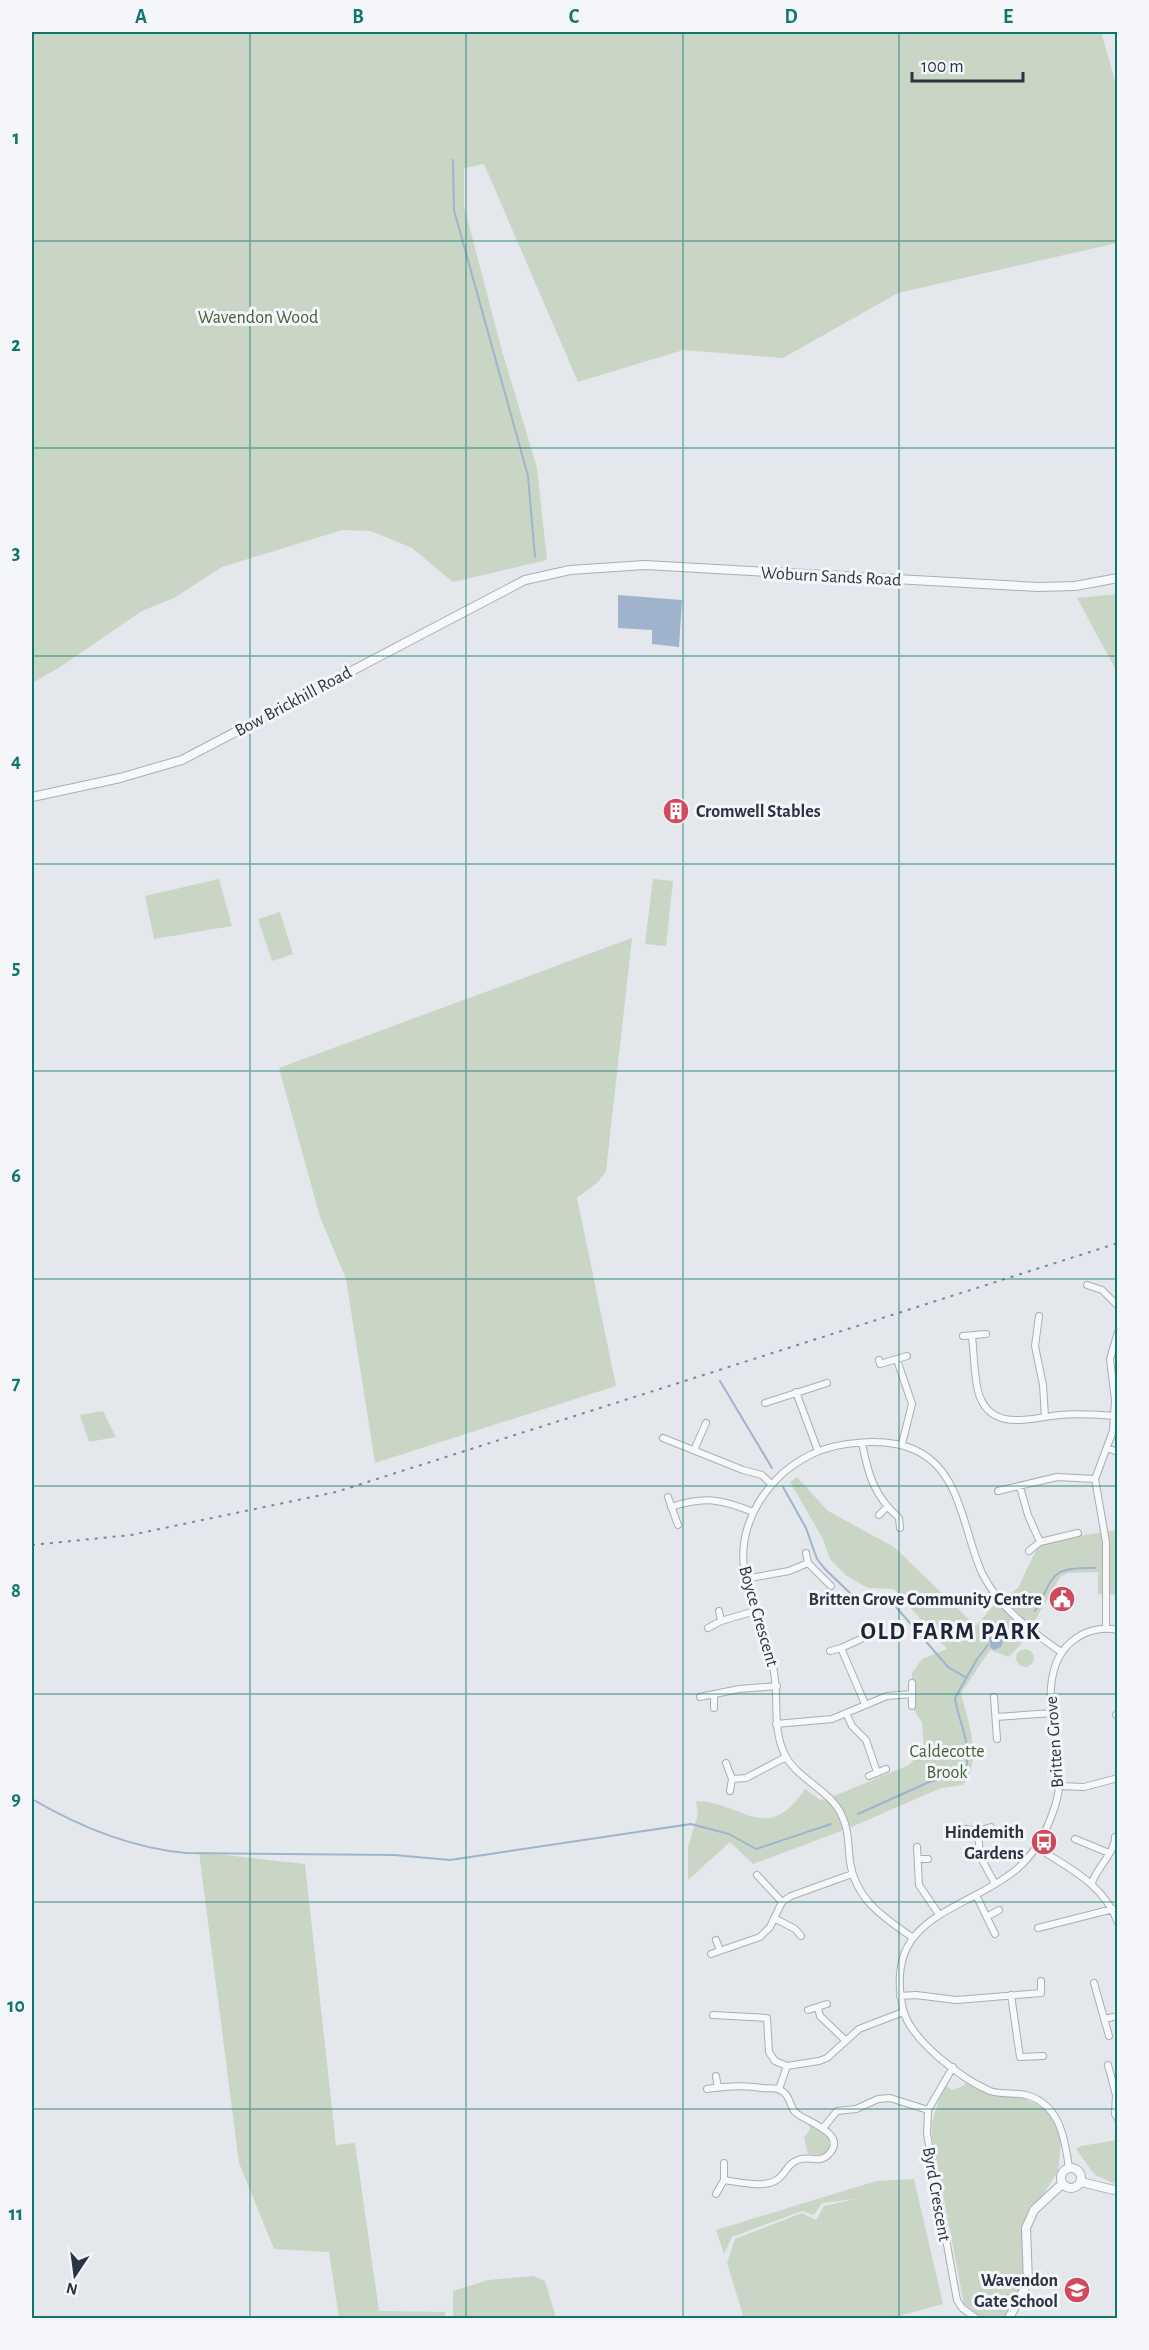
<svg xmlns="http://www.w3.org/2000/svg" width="1149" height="2350" viewBox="0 0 1149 2350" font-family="'Alegreya Sans',sans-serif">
<rect width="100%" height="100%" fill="#e4e7ec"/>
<!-- green -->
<path fill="#c9d6c5" d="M 32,32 L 1101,32 L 1117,87 L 1117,243 L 898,293 L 783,358 L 683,350 L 578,382 L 484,164 L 464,168 L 464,206 L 502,351 L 537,468 L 547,560 L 453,582 L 412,548 L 371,531 L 342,530 L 222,567 L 174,598 L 142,611 L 57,669 L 32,683 Z
M 1117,594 L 1118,594 L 1117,672 L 1077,598 Z
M 219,879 L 232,926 L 154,939 L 145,896 Z
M 653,879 L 673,881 L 666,946 L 645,944 Z
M 280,912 L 293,954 L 272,961 L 258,919 Z
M 632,938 L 606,1171 L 598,1182 L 577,1198 L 616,1386 L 375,1463 L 346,1279 L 320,1217 L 279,1068 Z
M 103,1411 L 116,1437 L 89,1442 L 80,1415 Z
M 797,1477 L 828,1511 L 894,1547 L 976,1626 L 993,1606 L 1018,1588 L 1040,1542 L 1117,1530 L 1117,1595 L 1098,1594 L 1098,1572 L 1068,1573 L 1060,1577 L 1021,1644 L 1009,1657 L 990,1650 L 961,1693 C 968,1723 983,1757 963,1785 L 941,1788 L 849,1828 L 753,1864 L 730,1842 L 688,1880 L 688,1847 L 698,1814 L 696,1801 C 746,1803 766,1846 805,1789 L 820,1800 L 829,1798 L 909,1765 L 924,1749 L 922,1723 L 912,1706 L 912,1673 L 922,1659 L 947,1649 L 894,1589 L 868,1588 L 847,1576 L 830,1559 L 823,1539 L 790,1482 Z
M1016 1658a9 9 0 1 1 18 0a9 9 0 1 1-18 0Z
M 199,1852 L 305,1864 L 336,2145 L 355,2143 L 379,2311 L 445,2312 L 445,2318 L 339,2318 L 329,2252 L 274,2249 L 239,2163 Z
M 967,2081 L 995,2095 L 1023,2098 L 1046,2109 L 1058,2127 L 1061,2141 L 1058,2171 L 1030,2216 L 1027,2276 L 1008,2318 L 983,2318 L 964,2304 L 932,2137 L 932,2122 L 944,2084 L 952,2090 L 963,2086 Z
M 809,2124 L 829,2138 L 830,2148 L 825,2155 L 808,2154 L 804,2138 L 810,2129 Z
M 1117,2140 L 1118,2140 L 1117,2185 L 1094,2174 L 1076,2149 L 1081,2146 Z
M 914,2179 L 943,2304 L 891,2318 L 744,2318 L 727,2263 L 735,2239 L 802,2213 L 816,2220 L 824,2206 L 855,2199 L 822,2203 L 814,2215 L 802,2211 L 732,2237 L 724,2254 L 716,2230 L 876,2181 Z
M 533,2276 L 545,2281 L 556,2318 L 453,2318 L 453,2291 L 488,2280 Z"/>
<!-- water -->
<path fill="#9fb4cc" d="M 618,595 L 682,600 L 679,647 L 652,644 L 652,630 L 618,628 Z
M 1004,1632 L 1005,1636 L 1001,1647 L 994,1650 L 990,1647 L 989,1637 Z"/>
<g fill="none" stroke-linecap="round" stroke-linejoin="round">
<!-- stream -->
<path stroke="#9fb4cc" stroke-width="2" d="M 453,160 L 454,210 L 528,476 L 535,557
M 720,1381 L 772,1468
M 783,1487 L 806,1528 L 817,1559 L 825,1569 L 852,1595 L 866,1602 L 890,1600 L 948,1667 L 965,1677
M 1035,1611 C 1056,1575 1048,1567 1095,1568
M 1006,1633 L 1013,1630
M 32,1799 C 78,1826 132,1848 186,1853 L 394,1855 L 450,1860 L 691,1824 L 729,1834 L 756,1849 L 831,1824
M 858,1814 L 929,1782 L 948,1778 L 966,1768 C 972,1743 958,1721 955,1698 L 977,1659 L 988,1645"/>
<defs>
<path id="minor" d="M 1087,1285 L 1102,1290 L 1118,1306
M 1039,1316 L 1035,1346 L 1043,1385 L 1045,1417
M 963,1336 L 986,1334
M 972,1336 C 974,1354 974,1374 978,1391 C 989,1433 1030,1418 1060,1415 C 1078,1413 1097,1415 1115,1416
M 879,1360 L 880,1364 L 907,1356
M 897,1360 L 912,1404 L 902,1444
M 796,1392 L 818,1451
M 765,1403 L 827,1383
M 663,1438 L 743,1470 L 762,1475 L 771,1484
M 862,1443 C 868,1474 874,1496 899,1518 L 900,1528
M 1107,1448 L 1118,1452
M 694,1450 L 706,1423
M 1020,1487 L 1028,1515 L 1040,1542
M 998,1491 L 1057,1477 L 1095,1479
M 668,1497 L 678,1525
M 671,1507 C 704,1496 721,1499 753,1512
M 879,1515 L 887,1507
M 1029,1551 L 1040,1542 L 1078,1533
M 806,1553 L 808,1563
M 745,1579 L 789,1571 L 808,1563 L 831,1586
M 719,1611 L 721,1621
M 708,1628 L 721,1621 L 755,1611
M 1106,1628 L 1106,1542 L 1095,1479 L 1113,1431 L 1115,1400 L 1110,1359 L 1118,1332
M 861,1639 L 841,1648 L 865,1704
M 830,1651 L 841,1648
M 912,1683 L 912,1706
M 700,1697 L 739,1689 L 777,1686
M 994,1697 L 997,1739
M 714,1708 L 714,1695
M 847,1715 L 852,1726 L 866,1740 L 877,1772
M 1116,1715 L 1118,1715
M 996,1717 L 1053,1713
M 776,1724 L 832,1719 L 887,1696 L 912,1694
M 726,1763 L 732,1779
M 869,1776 L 886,1769
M 1059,1786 L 1084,1787 L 1118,1778
M 730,1791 L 732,1779 L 746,1778 L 786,1757
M 966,1829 L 978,1831 L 991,1827
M 978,1831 L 980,1856 L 995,1884
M 1075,1839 L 1109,1853
M 917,1847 L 919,1885 L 938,1913
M 1036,1847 C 1069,1868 1104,1884 1118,1923
M 918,1859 L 928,1859
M 757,1875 L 782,1902
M 1092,1883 C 1097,1867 1115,1853 1115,1837
M 976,1895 L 995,1934
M 988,1916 L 999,1910
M 774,1918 L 795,1929 L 801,1936
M 1038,1928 L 1113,1909
M 913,1938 C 883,1917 856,1900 850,1862 C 848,1846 849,1830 842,1816 C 831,1790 798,1780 785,1755 C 771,1727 780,1696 773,1667 C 760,1606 722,1564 759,1502 C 773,1480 787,1467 810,1455 C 838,1441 887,1437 915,1450 C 962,1471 963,1532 982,1573 C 999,1608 1031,1631 1061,1652
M 716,1940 L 720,1950
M 711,1954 L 760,1937 L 770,1927 L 782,1902 L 791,1896 L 852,1874
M 1094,1983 L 1109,2036
M 1011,1995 L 1020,2057 L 1043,2056
M 900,1996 L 916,1995 L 956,2000 L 1041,1993 L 1041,1981
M 818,2008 L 820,2016 L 845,2040
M 808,2010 L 827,2004
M 713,2015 L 767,2018 L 769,2052 L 775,2061 L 787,2066 L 819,2061 L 827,2058 L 859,2029 L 903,2012
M 1104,2019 L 1118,2016
M 1108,2065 L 1116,2095 L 1115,2114 L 1118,2119
M 953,2067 L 928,2110 L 927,2134 L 957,2300 L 962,2308 L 976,2318
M 716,2076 L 718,2088
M 707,2089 C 727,2086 743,2085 762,2088 C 768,2089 775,2087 780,2090 C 790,2094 789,2105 795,2112 C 805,2122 850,2133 828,2155 C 819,2164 808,2155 798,2160 C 788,2163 786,2173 778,2179 C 765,2189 739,2182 724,2180
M 779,2089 L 787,2066
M 824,2127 L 837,2111 L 856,2109 L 878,2099 L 890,2098 L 928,2110
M 1069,2168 C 1065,2139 1060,2104 1026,2095 C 1015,2092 1001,2095 990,2091 C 962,2079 910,2040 903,2009 C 882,1914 964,1913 1017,1869 C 1032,1856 1043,1838 1050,1820 C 1054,1810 1059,1797 1059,1785 C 1059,1742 1032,1669 1075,1639 C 1087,1630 1103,1627 1118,1630
M 716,2194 L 724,2180 L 724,2163"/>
<path id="tertiary" d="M 32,797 L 120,778 L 182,760 L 525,580 L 570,570 L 645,565 L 1038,587 L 1075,586 L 1118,578
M1061 2178a10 10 0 1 1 20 0a10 10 0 1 1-20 0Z
M 1081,2182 L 1118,2191
M 1009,2318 L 1028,2282 L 1026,2228 L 1034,2210 L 1062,2184"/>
</defs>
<!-- minor casing -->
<use href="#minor" stroke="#a9aeb7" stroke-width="8"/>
<!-- tertiary casing -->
<use href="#tertiary" stroke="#a9aeb7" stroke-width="10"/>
<!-- minor -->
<use href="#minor" stroke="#f7f8fa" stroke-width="6"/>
<!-- tertiary -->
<use href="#tertiary" stroke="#f7f8fa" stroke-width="8"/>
<!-- rail -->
<path stroke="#7d8696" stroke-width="2" stroke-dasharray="3 6" stroke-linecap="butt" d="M 32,1545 L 131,1535 L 336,1492 L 1118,1243"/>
</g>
<!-- grid -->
<path fill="none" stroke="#0f766e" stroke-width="1.5" stroke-opacity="0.55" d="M 250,32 L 250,2318M 466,32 L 466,2318M 683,32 L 683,2318M 899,32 L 899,2318M 32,241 L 1118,241M 32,448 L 1118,448M 32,656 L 1118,656M 32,864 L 1118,864M 32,1071 L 1118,1071M 32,1279 L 1118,1279M 32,1486 L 1118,1486M 32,1694 L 1118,1694M 32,1902 L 1118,1902M 32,2109 L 1118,2109"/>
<!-- icons -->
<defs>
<symbol id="building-disc" viewBox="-11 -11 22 22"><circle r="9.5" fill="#d1495b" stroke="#f4f6f9"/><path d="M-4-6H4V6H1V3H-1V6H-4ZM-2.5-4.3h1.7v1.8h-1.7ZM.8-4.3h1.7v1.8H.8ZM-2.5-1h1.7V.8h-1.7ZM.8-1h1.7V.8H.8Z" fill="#fff"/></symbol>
<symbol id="civic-disc" viewBox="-11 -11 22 22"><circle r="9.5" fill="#d1495b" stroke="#f4f6f9"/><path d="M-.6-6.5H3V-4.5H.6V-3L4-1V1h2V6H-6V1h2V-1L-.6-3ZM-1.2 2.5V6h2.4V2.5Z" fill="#fff"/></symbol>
<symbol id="bus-disc" viewBox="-11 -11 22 22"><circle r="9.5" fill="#d1495b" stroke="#f4f6f9"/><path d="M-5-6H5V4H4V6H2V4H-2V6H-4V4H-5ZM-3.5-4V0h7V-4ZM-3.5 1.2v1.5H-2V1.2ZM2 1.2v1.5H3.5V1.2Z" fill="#fff"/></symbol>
<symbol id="school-disc" viewBox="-11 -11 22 22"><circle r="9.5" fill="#d1495b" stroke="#f4f6f9"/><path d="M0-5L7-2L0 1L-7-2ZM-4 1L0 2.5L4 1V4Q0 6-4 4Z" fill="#fff"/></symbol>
</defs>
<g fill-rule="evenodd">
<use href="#building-disc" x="661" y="796" width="30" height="30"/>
<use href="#civic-disc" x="1047" y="1584" width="30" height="30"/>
<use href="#bus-disc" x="1029" y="1827" width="30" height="30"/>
<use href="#school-disc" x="1062" y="2275" width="30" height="30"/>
</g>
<g text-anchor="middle" stroke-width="6" stroke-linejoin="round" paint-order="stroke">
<!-- park labels -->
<g font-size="18" fill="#3f6138" stroke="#f4f6f9">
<text x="258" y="323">Wavendon Wood</text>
<text x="947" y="1757">Caldecotte<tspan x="947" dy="21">Brook</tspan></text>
</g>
<!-- street labels -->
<g font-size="18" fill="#2b3445" stroke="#f4f6f9">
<text transform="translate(831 576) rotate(3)" y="6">Woburn Sands Road</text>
<text transform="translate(293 701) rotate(-28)" y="6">Bow Brickhill Road</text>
<text transform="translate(759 1616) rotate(74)" y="6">Boyce Crescent</text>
<text transform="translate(1054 1742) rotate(-94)" y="6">Britten Grove</text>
<text transform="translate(937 2194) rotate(80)" y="6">Byrd Crescent</text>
</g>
<!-- poi labels -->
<g font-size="18" font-weight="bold" fill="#2b3445" stroke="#f4f6f9" text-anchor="end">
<text x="696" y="817" text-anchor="start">Cromwell Stables</text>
<text x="1042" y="1605">Britten Grove Community Centre</text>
<text x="1024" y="1838">Hindemith<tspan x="1024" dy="21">Gardens</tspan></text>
<text x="1058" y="2286">Wavendon<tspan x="1058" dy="21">Gate School</tspan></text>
</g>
<!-- district labels -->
<g font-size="24" font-weight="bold" letter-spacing="1.5" fill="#1d2536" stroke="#f4f6f9">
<text x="951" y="1639">OLD FARM PARK</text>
</g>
</g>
<!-- border -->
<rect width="1149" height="2350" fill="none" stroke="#f4f6f9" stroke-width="66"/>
<!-- north arrow -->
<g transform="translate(75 2275) rotate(193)" stroke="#f4f6f9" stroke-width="4.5" paint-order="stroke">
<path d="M0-4.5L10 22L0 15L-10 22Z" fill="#2b3445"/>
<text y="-9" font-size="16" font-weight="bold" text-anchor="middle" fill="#2b3445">N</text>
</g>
<!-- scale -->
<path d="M912 72v9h111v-9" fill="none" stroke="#2b3445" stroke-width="3"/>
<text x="921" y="72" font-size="18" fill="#2b3445" stroke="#f4f6f9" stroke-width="4.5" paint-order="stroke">100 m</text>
<rect x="33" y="33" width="1083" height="2284" fill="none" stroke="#0f766e" stroke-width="2"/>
<g font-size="20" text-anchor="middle" font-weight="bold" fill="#0f766e">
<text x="141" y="23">A</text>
<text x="358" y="23">B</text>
<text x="574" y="23">C</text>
<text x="791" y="23">D</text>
<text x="1008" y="23">E</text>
<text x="16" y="144">1</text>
<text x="16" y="351">2</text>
<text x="16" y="559">3</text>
<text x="16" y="767">4</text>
<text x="16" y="974">5</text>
<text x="16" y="1182">6</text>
<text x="16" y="1389">7</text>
<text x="16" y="1597">8</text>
<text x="16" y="1805">9</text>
<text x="16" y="2012">10</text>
<text x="16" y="2220">11</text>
</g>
</svg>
